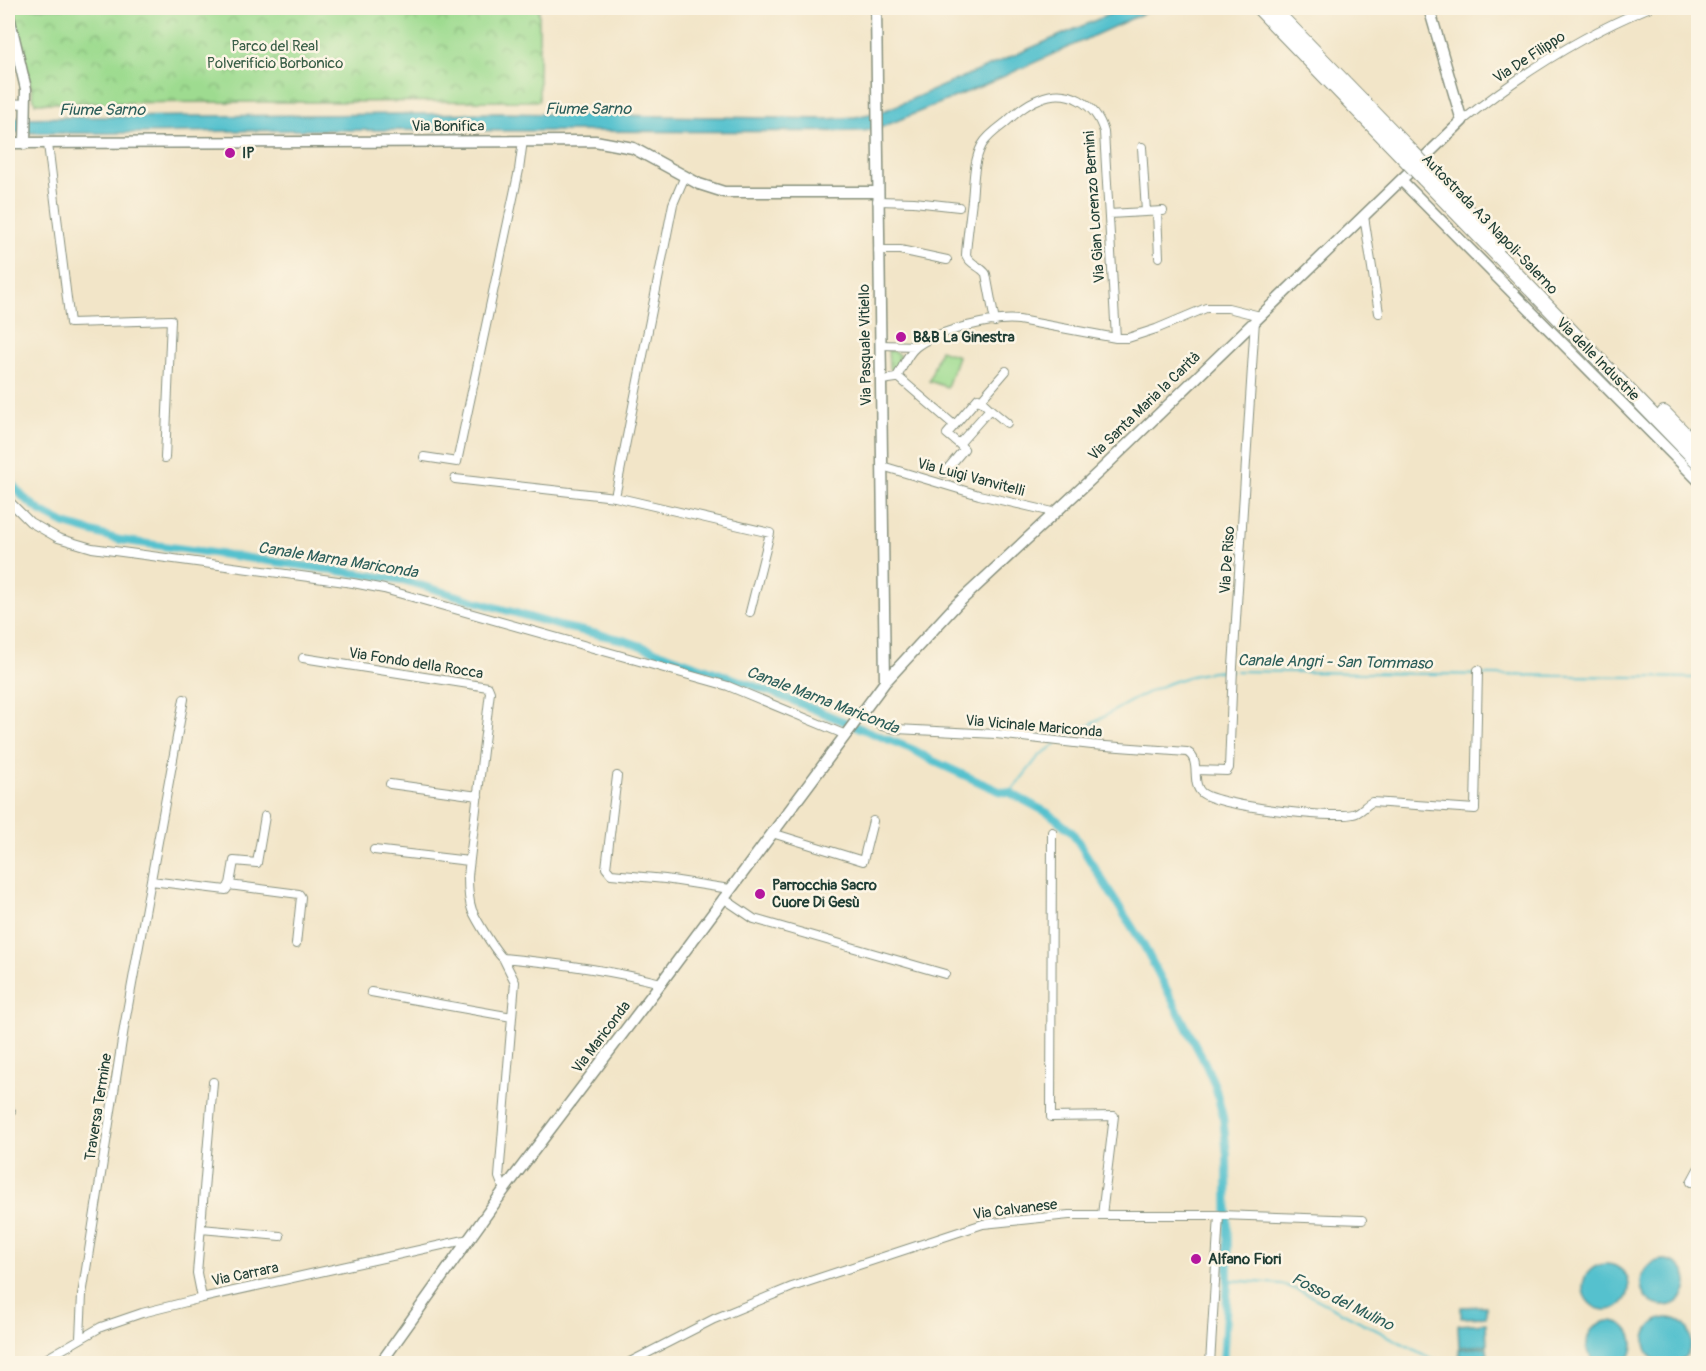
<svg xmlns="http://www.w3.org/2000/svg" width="1706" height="1371" viewBox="0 0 1706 1371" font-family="Pangolin,sans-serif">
<defs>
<pattern id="grass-dots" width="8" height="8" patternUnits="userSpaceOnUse" patternTransform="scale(1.5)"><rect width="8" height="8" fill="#9edb90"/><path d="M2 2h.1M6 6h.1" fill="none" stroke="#80b376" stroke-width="1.8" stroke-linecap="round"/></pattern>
<pattern id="park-crowns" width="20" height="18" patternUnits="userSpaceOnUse" patternTransform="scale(1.5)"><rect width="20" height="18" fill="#9edb90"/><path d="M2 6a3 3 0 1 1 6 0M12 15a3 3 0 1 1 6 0" fill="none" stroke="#80b376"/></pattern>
</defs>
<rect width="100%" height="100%" fill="#fcf5e5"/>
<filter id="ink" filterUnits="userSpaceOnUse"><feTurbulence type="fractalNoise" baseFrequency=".0167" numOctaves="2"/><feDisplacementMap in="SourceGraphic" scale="12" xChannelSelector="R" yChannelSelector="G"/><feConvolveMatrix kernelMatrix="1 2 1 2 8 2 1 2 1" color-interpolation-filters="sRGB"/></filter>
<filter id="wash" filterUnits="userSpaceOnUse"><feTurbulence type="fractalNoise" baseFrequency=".008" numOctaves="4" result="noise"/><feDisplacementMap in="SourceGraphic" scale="24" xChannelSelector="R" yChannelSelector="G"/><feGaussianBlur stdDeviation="1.35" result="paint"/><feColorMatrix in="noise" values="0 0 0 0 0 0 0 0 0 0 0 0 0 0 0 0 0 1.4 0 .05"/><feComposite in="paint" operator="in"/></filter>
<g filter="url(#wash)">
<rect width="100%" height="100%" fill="#f2e5c8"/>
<!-- grass -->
<path fill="url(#grass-dots)" stroke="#5e8c62" stroke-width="1.5" d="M 888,350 C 895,351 900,353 901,361 L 895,371 L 892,371 L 889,368 Z"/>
<!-- park -->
<path fill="url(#park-crowns)" stroke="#5e8c62" stroke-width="1.5" d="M 11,8 L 539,8 L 539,101 L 35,103 Z"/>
<!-- pitch -->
<path fill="#9edb90" stroke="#5e8c62" stroke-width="1.5" d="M 940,350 L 958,356 L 947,387 L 929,381 Z"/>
<!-- water -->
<path fill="#55c1ce" stroke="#3a7f81" stroke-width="1.5" d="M 1124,8 L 1155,8 L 989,83 L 882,127 L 864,131 C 682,133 499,130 316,130 C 213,130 110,136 8,132 L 8,118 L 501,113 L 827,119 L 855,117 L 884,111 Z
M1641 1283a23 23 0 1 1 46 0a23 23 0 1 1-46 0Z
M1583 1287a23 23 0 1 1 46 0a23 23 0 1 1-46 0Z
M 1486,1306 L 1486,1317 L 1461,1318 L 1461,1307 Z
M1645 1341a23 23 0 1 1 46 0a23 23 0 1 1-46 0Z
M1587 1344a23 23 0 1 1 46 0a23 23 0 1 1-46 0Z
M 1486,1323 L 1487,1345 L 1459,1347 L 1458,1325 Z
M 1487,1347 L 1488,1358 L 1460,1359 L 1459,1349 Z"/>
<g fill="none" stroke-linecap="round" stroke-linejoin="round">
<!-- stream -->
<path stroke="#55c1ce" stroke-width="2" d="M 1236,671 L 1698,678
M 1066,739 C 1117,710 1171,670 1231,671
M 1010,793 L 1039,756 L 1056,744
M 1228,1280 L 1281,1284 L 1305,1293 L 1442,1364"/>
<!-- canal -->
<path stroke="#55c1ce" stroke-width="8" d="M 8,479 L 24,498 L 42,512 L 65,524 L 120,540 L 403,580 L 560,626 L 624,640 L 774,693 L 914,750 L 933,761 L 999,791 L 1010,793 L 1050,814 L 1072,832 L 1144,946 L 1205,1063 L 1215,1086 L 1223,1117 L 1227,1155 L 1228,1280 L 1223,1364"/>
</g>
</g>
<g filter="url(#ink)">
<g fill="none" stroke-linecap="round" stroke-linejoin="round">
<defs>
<path id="street" d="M 8,103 L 25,104
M 1462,121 C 1519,75 1580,36 1648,8
M 48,144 L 70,323 L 171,320 L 165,458
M 1142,147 L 1146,212
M 877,201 L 914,202 L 959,207
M 1157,212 L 1159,257
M 1109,214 L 1163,211
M 1364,216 L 1379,313
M 878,250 L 900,250 L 947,260
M 995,322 L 986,274 C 981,266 970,265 966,255 C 967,237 970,218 972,200 C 974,182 973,162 982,145 C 987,136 997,129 1005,123 C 1015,114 1026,104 1039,99 C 1068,86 1096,104 1104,132 L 1116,338
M 881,345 L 916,346
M 897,376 L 954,425
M 882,380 L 896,378 C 903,368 906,355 916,347 C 936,331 994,317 1019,320 L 1116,338 L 1128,338 L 1156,329 L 1206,308 L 1228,308 L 1260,316
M 978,398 L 990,409 L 959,444 L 947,434 Z
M 980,401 L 1006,371
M 990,409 L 1007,423
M 424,457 L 457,462 L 519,170 L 523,140
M 882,466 L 979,495 L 1053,512
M 944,473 L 964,449 L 959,444
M 455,479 L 615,497 L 770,533 L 750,612
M 615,497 L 673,204 L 685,176
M 8,500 L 30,522 L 58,538 L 92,548 L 353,583 L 384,589 L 728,686 L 846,735
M 303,658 L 488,687 L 490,692 L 468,876 C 468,887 468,899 472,910 C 476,919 496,953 503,958 C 556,963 610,970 661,983
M 861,715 L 882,726 L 896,729 L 996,734 L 1092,745 L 1187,752 C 1202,760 1190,783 1202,793 C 1219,806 1332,819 1353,814 C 1361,813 1365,805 1372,802 L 1475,809 L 1478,670
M 1196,770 L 1227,771 L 1229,768 L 1233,667 L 1255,320
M 617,776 L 606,868 L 611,874 L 665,879 L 730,889
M 390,784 L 478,796
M 1052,832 L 1051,1117 L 1114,1116 L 1102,1215
M 772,833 L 863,861 L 873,821
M 374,850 L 469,861
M 151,881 L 226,890 L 230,884 L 234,861 L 257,863 L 265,816
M 229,885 L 299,894 L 301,897 L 296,944
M 723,898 L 754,919 L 945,974
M 503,958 L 515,982 L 512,1017
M 371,992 L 512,1017 L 499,1177 L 504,1190
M 8,1110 L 11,1111
M 1691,1182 L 1698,1169
M 201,1229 L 280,1236
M 202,1298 L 197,1273 L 213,1082
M 80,1338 L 82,1295 L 124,1028 L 184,699
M 37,1364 L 101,1327 L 142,1313 L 202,1298 L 469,1239
M 626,1364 L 714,1319 L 792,1287 L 983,1224 L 1069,1215 L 1219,1215 L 1362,1220
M 1210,1364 L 1219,1215"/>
<path id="secondary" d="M 876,8 L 885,682
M 8,12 L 26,89 L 25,144
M 8,143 L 595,141 L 633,148 L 699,184 L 724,192 L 877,192
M 1401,180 L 1698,480
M 380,1364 L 504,1190 L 661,983 L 885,682 L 956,605 L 1101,470 L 1462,121 L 1429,8"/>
<path id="highway" d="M 1259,8 L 1404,158
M 1272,8 L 1412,152
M 1431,172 L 1500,244
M 1424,179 L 1698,462
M 1664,413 L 1698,448"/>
</defs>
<!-- street casing -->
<use href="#street" stroke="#88917e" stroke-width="10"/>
<!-- secondary casing -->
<use href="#secondary" stroke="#88917e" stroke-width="13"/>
<!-- highway casing -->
<use href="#highway" stroke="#88917e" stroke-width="16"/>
<!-- street -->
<use href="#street" stroke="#fff" stroke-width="8"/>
<!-- secondary -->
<use href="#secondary" stroke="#fff" stroke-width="10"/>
<!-- highway -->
<use href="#highway" stroke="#fff" stroke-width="14"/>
<defs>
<path id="highway-bridge" d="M 1412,152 L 1431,172
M 1404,158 L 1424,179"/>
</defs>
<!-- highway-bridge casing -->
<use href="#highway-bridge" stroke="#88917e" stroke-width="16" stroke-linecap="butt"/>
<!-- highway-bridge -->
<use href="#highway-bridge" stroke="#fff" stroke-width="14"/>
</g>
</g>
<!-- markers -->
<g fill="#b5179e" stroke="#fcf5e5" stroke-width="2">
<circle cx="230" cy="153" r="6"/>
<circle cx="901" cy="337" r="6"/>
<circle cx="760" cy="894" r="6"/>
<circle cx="1196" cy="1259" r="6"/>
</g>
<g text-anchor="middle" stroke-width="5" stroke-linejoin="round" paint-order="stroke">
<!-- park labels -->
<g font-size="15" fill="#385d46" stroke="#fcf5e5">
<text x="275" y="51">Parco del Real<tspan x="275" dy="17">Polverificio Borbonico</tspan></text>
</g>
<!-- street labels -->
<g font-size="15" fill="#1f3d34" stroke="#fcf5e5">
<text transform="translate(1529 57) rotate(-33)" y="5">Via De Filippo</text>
<text x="448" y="131">Via Bonifica</text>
<text transform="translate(1094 207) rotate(-94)" y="5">Via Gian Lorenzo Bernini</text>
<text transform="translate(1490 224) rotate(46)" y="5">Autostrada A3 Napoli-Salerno</text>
<text transform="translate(865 345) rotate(-91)" y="5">Via Pasquale Vitiello</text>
<text transform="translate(1598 359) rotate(45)" y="5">Via delle Industrie</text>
<text transform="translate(1144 406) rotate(-44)" y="5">Via Santa Maria la Carità</text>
<text transform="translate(971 477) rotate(15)" y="5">Via Luigi Vanvitelli</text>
<text transform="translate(1227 560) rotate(-86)" y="5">Via De Riso</text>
<text transform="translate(416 663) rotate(9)" y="5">Via Fondo della Rocca</text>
<text transform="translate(1034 726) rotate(5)" y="5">Via Vicinale Mariconda</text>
<text transform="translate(601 1037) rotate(-53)" y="5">Via Mariconda</text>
<text transform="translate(98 1107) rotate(-81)" y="5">Traversa Termine</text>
<text transform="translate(1015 1209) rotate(-7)" y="5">Via Calvanese</text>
<text transform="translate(245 1274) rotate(-12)" y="5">Via Carrara</text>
</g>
<!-- poi labels -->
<g font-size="15" font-weight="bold" fill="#1f3d34" stroke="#fcf5e5" text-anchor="start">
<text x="242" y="158">IP</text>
<text x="913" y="342">B&amp;B La Ginestra</text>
<text x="772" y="890">Parrocchia Sacro<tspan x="772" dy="17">Cuore Di Gesù</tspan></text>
<text x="1208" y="1264">Alfano Fiori</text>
</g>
<!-- water labels -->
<g font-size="16" font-style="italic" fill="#2c5e5a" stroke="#fcf5e5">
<text x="588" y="114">Fiume Sarno</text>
<text x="102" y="115">Fiume Sarno</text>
<text transform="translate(338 559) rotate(9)" y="6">Canale Marna Mariconda</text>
<text transform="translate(1335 661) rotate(1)" y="6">Canale Angri - San Tommaso</text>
<text transform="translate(823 699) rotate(21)" y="6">Canale Marna Mariconda</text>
<text transform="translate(1343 1301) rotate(26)" y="6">Fosso del Mulino</text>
</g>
</g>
<!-- margin -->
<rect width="1706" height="1371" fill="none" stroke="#fcf5e5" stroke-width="30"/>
</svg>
